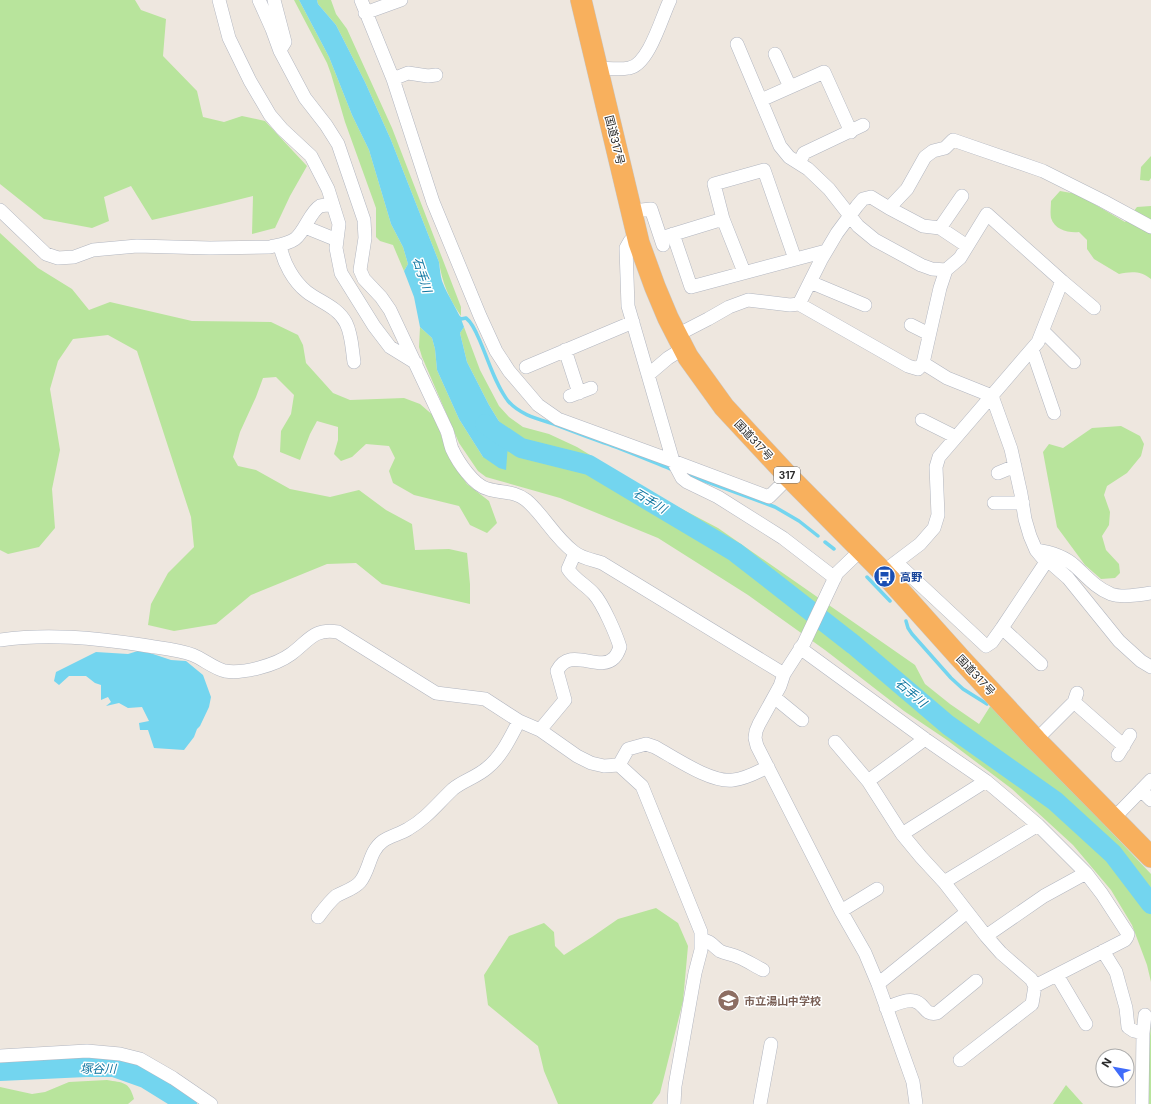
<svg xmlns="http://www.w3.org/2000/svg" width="1151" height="1104" viewBox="0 0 1151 1104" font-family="Inter,'Noto Sans JP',sans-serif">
<rect width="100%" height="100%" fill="#eee7df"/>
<!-- green -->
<path fill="#b8e49c" d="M 0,0 L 135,0 L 141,10 L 166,19 L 163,56 L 197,91 L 203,117 L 224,122 L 242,116 L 265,121 L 307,166 L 290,196 L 275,228 L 252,234 L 253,196 L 221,204 L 152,220 L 131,186 L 104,197 L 109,221 L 92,228 L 44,219 L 0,184 Z
M 294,0 L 299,0 L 329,57 L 352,115 L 369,150 L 391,224 L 403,247 L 408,264 L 404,271 L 393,245 L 380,241 L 376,237 L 376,208 L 345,122 L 331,74 L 327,63 Z
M 317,0 L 331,0 L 336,14 L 347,29 L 392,128 L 446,268 L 461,307 L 461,316 C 449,299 442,282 439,262 L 391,140 L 365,82 L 336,25 L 318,4 Z
M 1151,156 L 1151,178 L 1149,181 L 1140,180 L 1141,167 Z
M 1060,191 L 1077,194 L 1125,222 L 1137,207 L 1151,206 L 1151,279 C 1142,271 1131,271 1119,274 L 1094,259 L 1087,249 L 1087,240 L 1079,232 C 1068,233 1055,230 1051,218 C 1050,213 1051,206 1051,201 Z
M 0,233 L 38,268 L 72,289 L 89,310 L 110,302 L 192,321 L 271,322 L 298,335 L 303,345 L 306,363 L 333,393 L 350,400 L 404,398 L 420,404 L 435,417 L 448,456 L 467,484 L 489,501 L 497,523 L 487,533 L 470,525 L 459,506 L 414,495 L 393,483 L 389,471 L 395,458 L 389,446 L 366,444 L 352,457 L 341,461 L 334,454 L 338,440 L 338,427 L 317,421 L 310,434 L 300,460 L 280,452 L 281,431 L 291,414 L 294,395 L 276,377 L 263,378 L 256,397 L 240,432 L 233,457 L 238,466 L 256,470 L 290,489 L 330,497 L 359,490 L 386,510 L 412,524 L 415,550 L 449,549 L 467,553 L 470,584 L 470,604 L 382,584 L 356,563 L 327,564 L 251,595 L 216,624 L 174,631 L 148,625 L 151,604 L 168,573 L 194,547 L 191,517 L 137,351 L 108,335 L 73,339 L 58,361 L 50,389 L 60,450 L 52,489 L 55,528 L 39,547 L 8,554 L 0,550 Z
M 420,327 L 432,338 L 435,349 L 437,370 L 459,419 L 483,457 L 509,432 L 500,423 L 489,405 L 467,362 L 460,333 L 464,327 L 480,370 L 499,406 L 509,417 L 523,427 L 549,434 L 577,447 L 661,498 L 718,528 L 915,665 L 925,684 L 950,704 L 979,724 L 991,705 L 1151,874 L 1151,982 L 1147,965 L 1132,925 L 1111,890 L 1073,845 L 1012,789 L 947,740 L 904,711 L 825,650 L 748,595 L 658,538 L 560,498 L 486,477 L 478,471 L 459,443 L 422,357 L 419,347 Z
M 1121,426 L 1140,436 L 1144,444 L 1141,456 L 1127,473 L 1107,486 L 1104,495 L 1110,512 L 1109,525 L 1102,536 L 1106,550 L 1119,564 L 1120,573 L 1115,578 L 1101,579 L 1085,565 L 1057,527 L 1043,452 L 1049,444 L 1063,448 L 1092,428 Z
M 656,908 L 678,923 L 688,946 L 683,1001 L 660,1093 L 652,1104 L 558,1104 L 544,1071 L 538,1046 L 488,1005 L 484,975 L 509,936 L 544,923 L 554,932 L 555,946 L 564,955 L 592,937 L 618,919 Z
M 1151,1024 L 1151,1104 L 1148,1104 L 1149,1048 Z
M 107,1080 C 123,1083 129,1081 134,1099 L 128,1104 L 0,1104 L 0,1087 L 32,1094 L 45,1092 L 69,1082 Z
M 1066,1085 L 1083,1104 L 1053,1104 Z"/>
<!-- water -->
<path fill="#73d5ef" d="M 299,0 L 317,0 L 318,4 L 336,25 L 365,82 L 391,140 L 439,262 C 440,268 440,275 442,281 C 448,297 459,311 464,327 L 460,333 L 467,362 L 489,405 L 500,423 L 509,432 L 506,470 L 499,468 L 483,457 L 459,419 L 437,370 L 435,349 L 432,338 L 420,327 L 414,297 L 404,271 L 408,264 L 403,247 L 391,224 L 369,150 L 352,115 L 329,57 Z
M 141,650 L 171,660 L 186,661 L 203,675 L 211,697 L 209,707 L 200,726 L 197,729 L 194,737 L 184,750 L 154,748 L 148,730 L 140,730 L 139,723 L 149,721 L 142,707 L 128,708 L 119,703 L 106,706 L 111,702 L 108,697 L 101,700 L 101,685 L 95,683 L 86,676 L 69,676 L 59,685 L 54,681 L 56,672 L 96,652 L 128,654 Z"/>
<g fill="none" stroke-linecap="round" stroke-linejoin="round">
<!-- stream -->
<path stroke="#73d5ef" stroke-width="3.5" d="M 458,317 L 461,319 L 466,318 C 474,324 478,337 482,346 C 490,365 496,385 508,401 C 520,415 538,419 554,424 C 572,431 590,438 608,444 C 630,452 651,461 673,470
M 686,474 L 775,507 L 799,521 L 818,536
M 825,542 L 834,549
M 867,577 L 890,601
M 906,621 L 908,628 L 912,634 L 951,678 L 963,689 L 987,704"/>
<!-- river -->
<path stroke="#73d5ef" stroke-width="20" d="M 485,424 L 521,448 L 589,465 L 735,552 L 854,645 L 948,725 L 1055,801 L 1113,854 L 1151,904
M 0,1071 L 86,1067 L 114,1067 L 145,1078 L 187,1104"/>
<defs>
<path id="minor" d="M 219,0 L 229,38 L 250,81 L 270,115 L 282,129 L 311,156 L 328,189 L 339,224 L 336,248 L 341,273 L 374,326 L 390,347 L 416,363
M 259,0 L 272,29 L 280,51 L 305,98 L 326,125 L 338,144 L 364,220 L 365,238 L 360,270 L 364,279 L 381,297 L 390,310 L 447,431 C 449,437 450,444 452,449 C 458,462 474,486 488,489 C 501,493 515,491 526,500 C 543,514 554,537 574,552 C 581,558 593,560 602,563 L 784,674
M 274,0 L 285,42 L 280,50
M 361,0 L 393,79 L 433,202 L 480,316 L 496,351 L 509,371 L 538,405 L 558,419 L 673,461 L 769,497 L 789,477
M 365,13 L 401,0
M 737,44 L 780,146 L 789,157 L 808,169 L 829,189 L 858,226 L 875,240 L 921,265 L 932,269 L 946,270
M 775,54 L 790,87
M 597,68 C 607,68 619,70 629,68 C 649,65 662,16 670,0
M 393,79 L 408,73 L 428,76 L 436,75
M 761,100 L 824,72 L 851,132
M 799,163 L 804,153 L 863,125
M 889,208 L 923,226 L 940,228 L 967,246
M 0,210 L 46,254 L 58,258 L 74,257 L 93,250 L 137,246 L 210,248 L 270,247 C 279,245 288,244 295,239 C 305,231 310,212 320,206 C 323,205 329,205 333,205
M 632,211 L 651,209 L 663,245
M 305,227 L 337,240
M 940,228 L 962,196
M 673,234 L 691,287 L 826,251
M 638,237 L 630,241 L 626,248 L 628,306 L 673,461 L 682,478 L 687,482 L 718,497 L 783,538 L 835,578
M 661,238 L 723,219
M 280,245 C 283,262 293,281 307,292 C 320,302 338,307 346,323 C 352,335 352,349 354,362
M 744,272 L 723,219 L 714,184 L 764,170 L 795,259
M 1062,281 L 1094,308
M 810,282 L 865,305
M 799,304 L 821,260 L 837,233 L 857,206 L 863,199 L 871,197 L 889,208 L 907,189 L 925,157 L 933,151 L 945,148 L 953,140 L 1043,171 L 1103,201 L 1151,227
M 911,325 L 929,334
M 1043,331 L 1074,362
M 677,335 L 708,319 L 729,307 L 748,300 L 790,305 L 799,304 L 908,366 L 918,369 L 923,363 L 947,378 L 992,396 L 1011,449 L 1021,494 L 1025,519 L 1030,536 L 1036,550 L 1046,562 L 1052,564 L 1068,578 L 1119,641 L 1141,661 L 1151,667
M 1032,349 L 1054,413
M 565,350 L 579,393
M 526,367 L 633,322
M 648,375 L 668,358 L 684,348
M 570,396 L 591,388
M 922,420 L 956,437
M 998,473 L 1015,466
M 994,503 L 1023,503
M 861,550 L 837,573 L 804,643 L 784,674 L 780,686 L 759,724 L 756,731 L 755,738 L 757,746 L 841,911 L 865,953 L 878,984 L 913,1082 L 916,1104
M 1036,550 C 1050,552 1064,556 1075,566 C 1087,577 1096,588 1111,594 C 1122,598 1140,595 1151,593
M 896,562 L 986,646 L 992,642 L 1002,628 L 1046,562
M 883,572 L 920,544 L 934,528 L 938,515 L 936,467 L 939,457 L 1038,342 L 1062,281 L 987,214 L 960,258 L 946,270 L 940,288 L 923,363
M 1002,628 L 1041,664
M 0,640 C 48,633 95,638 142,645 C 158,648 177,649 193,655 C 203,659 215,669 225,671 C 244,674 276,665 291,654 C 309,641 313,628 338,632 L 436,693 L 485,699 L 519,721 L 540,730 L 577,756 L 591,763 L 604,766 L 619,765 L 642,786 L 701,932 L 701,950 L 695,973 L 675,1086 L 674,1104
M 800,648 L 925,739 L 986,781 L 1038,825 L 1086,873 L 1102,894 L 1128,934 L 1127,937 L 1125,940 L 1035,986
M 774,697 L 802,720
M 1074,702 L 1124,746
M 540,730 L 565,700 L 557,671 C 570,645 599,673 614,658 C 617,655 619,650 620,647 C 616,634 603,604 594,594 C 586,585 574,579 568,569 L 575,553
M 1036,740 L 1074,702 L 1077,693
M 835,742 L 868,781 L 902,834 L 921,857 L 944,882 L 986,936 L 1001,953 L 1031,979 L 1035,986 L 1032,1004 L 960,1060
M 1118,755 L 1130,735
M 619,765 L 628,749 L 646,744 L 655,747 C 675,758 711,783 733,780 C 746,779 757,772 768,767
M 868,781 L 925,739
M 1141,790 L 1151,800
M 1113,819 L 1151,780
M 902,834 L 986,781
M 944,882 L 1038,825
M 841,911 L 877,889
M 318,917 C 324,909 329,902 336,896 C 343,892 354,889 360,882 C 370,870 369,851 383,841 C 390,836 400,834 408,829 C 427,818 437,804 453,789 C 462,781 477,777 487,768 C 502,756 510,738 519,721
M 986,936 L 1044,896 L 1086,873
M 702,940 C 710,940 714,947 720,951 C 726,954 732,954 738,957 C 746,960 755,966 763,970
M 1103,951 L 1116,972 L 1126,1008 L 1128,1027 L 1134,1031 L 1143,1033
M 1057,975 L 1086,1024
M 878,984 L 967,912
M 886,1008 C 894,1005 906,999 914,1001 C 925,1003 924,1016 937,1013 L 976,981
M 0,1056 L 87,1051 L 120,1054 L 140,1059 L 173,1078 L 211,1104
M 760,1104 L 771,1044
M 1142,1104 L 1143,1033 L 1145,1015"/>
<path id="trunk" d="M 581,0 L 639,243 L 655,287 L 668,318 L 688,357 L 724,407 L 789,477 L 883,572 L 961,659 L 1036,740 L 1151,857"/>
</defs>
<!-- minor casing -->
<use href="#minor" stroke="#b2b6c0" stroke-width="14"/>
<!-- trunk casing -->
<use href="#trunk" stroke="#c8c8c8" stroke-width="22"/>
<!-- minor -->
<use href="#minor" stroke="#fff" stroke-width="13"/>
<!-- trunk -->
<use href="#trunk" stroke="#f8b05d" stroke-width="21"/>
</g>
<!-- icons -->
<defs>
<symbol id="bus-disc" viewBox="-11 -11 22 22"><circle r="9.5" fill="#1a4fb4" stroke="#fff"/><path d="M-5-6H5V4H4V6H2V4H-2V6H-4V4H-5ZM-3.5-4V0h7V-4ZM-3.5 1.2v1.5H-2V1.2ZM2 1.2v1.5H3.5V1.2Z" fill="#fff"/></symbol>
<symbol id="school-disc" viewBox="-11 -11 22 22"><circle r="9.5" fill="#8d6e63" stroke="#fff"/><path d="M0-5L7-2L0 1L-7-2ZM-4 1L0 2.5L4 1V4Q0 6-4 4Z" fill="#fff"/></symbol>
</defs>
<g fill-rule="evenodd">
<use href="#bus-disc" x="872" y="564" width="25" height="25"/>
<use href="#school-disc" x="716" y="988" width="25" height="25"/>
</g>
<g text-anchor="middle" stroke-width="3" stroke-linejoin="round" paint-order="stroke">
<!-- shield labels -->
<rect fill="#fff" stroke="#6b6b6b" stroke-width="1" x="774" y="467" width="26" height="16" rx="3"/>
<g font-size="10" font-weight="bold" fill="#2c2c2c">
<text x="787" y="479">317</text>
</g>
<!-- street labels -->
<g font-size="11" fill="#2c2c2c" stroke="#fff">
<text transform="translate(615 140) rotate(76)" y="4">国道317号</text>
<text transform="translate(754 440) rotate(47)" y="4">国道317号</text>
<text transform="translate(976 675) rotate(47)" y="4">国道317号</text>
</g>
<!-- transit labels -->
<g font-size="11" font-weight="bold" fill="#164399" stroke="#fff" text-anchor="start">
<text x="900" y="581">高野</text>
</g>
<!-- education labels -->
<g font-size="11" font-weight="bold" fill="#785e54" stroke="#fff" text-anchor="start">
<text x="744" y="1005">市立湯山中学校</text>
</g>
<!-- water labels -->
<g font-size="12" font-style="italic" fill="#0d75a0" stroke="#fff">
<text transform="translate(422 275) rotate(72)" y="4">石手川</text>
<text transform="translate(650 501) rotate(31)" y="4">石手川</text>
<text transform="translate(911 693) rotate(40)" y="4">石手川</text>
<text transform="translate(98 1069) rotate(1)" y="4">塚谷川</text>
</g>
</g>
<!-- north arrow -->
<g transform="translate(1115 1068) rotate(302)"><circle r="19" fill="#ffffff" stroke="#ababab"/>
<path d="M0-3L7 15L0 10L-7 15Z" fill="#406cfa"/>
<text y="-6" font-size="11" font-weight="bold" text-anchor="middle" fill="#2c2c2c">N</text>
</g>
</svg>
